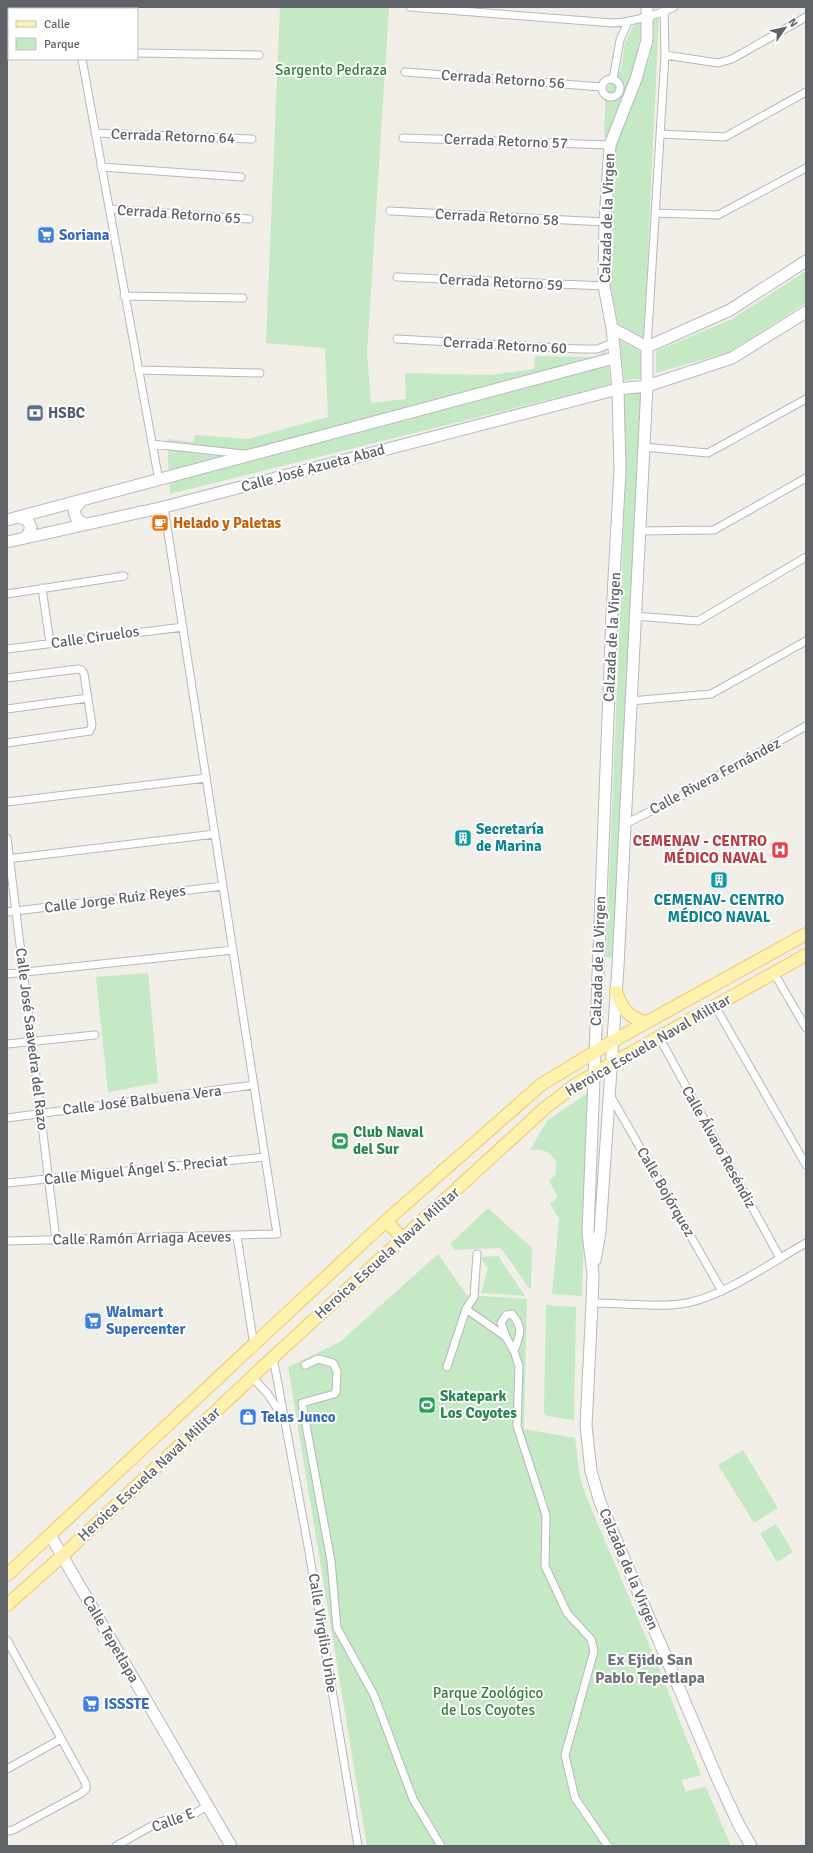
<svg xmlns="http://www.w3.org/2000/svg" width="813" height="1853" viewBox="0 0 813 1853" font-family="Signika,sans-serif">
<rect width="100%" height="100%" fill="#f1efe8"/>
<!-- green -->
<path fill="#c5e8c5" d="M 280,7 L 389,7 L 367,353 L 371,403 L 406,399 L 405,373 L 491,375 L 534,369 L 535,356 L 595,357 L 606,351 L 611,384 L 170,494 L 167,439 L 193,442 L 195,435 L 248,439 L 328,417 L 325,348 L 266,343 Z
M 652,15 L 659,15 L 644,337 L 618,324 L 610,280 L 616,146 L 650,56 Z
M 643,20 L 635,67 L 608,136 L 604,137 L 606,88 L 621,69 L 625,43 L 636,21 Z
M 806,271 L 806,303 L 729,352 L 656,373 L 656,351 L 732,319 Z
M 620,341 L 641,352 L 641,379 L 624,380 Z
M 641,392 L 613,958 L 606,957 L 626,468 L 624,394 Z
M 148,973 L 158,1083 L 108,1092 L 96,977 Z
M 589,1092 L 582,1296 L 552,1294 L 559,1219 L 550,1204 L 558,1197 L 549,1181 L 556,1174 L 556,1161 C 548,1151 543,1148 530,1150 L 547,1121 Z
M 488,1208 L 532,1248 L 531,1289 L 529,1288 L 501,1248 L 455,1250 L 450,1244 Z
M 438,1254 L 467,1295 L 527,1299 L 524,1429 L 575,1438 L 580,1478 L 586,1496 L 659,1668 L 701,1775 L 681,1780 L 686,1791 L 706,1787 L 731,1846 L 367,1846 L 288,1367 L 340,1342 Z
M 498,1256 L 525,1296 L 481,1293 L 488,1268 L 480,1257 Z
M 546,1305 L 576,1307 L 574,1420 L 547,1416 L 544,1413 Z
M 743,1450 L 778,1508 L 754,1523 L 718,1465 Z
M 776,1524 L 793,1552 L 777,1562 L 760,1533 Z"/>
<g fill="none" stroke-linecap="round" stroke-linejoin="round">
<defs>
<path id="street" d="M 72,7 L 73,9
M 410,7 L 613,23 C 631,22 658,15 674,7
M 137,53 L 259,55
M 665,55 L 718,63 L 732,59 L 806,17
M 82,59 L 159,481
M 405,72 L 602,87
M 613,79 L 620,40 L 628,22
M602 88a9 9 0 1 1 18 0a9 9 0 1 1-18 0Z
M 95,133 L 252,139
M 660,134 L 725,137 L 806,92
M 403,138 L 610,145
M 101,167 L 241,177
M 109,209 L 249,219
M 390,211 L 605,222
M 655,213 L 718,215 L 806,168
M 397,277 L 604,286
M 124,296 L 243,298
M 397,339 L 579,349 L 597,349 L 613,343
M 647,347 L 665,55 L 664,7
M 138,370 L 260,373
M 152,444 L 244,454
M 643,447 L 708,453 L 806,399
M 639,531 L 714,530 L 806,478
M 42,588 L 50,643
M 7,594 L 124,576
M 634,616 L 698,621 L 806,557
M 7,649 L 183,627
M 7,678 L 78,669 L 82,670 L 84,674 L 92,725 L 90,731 L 7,743
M 630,701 L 711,694 L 806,641
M 7,709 L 88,698
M 7,802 L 206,778
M 625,824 L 689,792 L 806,726
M 7,838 L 56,1240
M 7,859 L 215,834
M 7,912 L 223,886
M 774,973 L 806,1028
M 7,974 L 233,950
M 715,1006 L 806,1165
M 659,1037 L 780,1258
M 7,1044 L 95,1035
M 610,1095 L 722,1291
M 7,1118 L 254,1085
M 7,1183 L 265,1157
M 237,1236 L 254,1346
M 7,1241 L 277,1234 L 164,507
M 477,1254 L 474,1297 L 466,1309 L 506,1337 L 514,1351 C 520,1334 524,1329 512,1314 L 506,1315 L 501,1323 L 506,1337
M 592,1303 C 622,1303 658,1308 687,1303 C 724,1296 772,1262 806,1243
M 514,1351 L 519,1366 L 517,1426 L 546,1515 L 545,1566 L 567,1613 L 591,1639 L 594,1651 L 565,1755 L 575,1798 L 608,1846
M 273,1357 L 308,1546 L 358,1846
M 305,1365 L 318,1359 L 333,1363 L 337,1371 L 336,1392 L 334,1394 L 302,1403 L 331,1561 L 337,1628 L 374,1695 L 413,1799 L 441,1846
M 447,1367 L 466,1309
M 252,1377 L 267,1393 L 281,1414
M 7,1640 L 86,1784 L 86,1789 L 80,1794 L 15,1829 L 10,1831 L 7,1830
M 7,1769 L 61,1739
M 116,1846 L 157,1823 L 166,1820 L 191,1816 L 208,1805"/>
<path id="secondary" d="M 647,7 L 647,40 L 636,79 L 610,145 L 605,222 L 604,286 L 612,328 L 618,389 L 620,470 L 612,615 L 588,1233 L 593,1274 L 592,1303 L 586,1426 L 591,1471 L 600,1502 L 718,1780 L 739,1825 L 751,1846
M 612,328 L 647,347
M 647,347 L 730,310 L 806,261
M 81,501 L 74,510 C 75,518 79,523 87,524
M 19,517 L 27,520 L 31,527 L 28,535 L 24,538
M 7,520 L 614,358
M 7,542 L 164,507 L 618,389 L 647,386 L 732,358 L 806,312
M 595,1260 L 600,1232 L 618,966 L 647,386 L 647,347
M 50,1535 L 231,1846"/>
<path id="primary" d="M 616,991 C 621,1008 629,1018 646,1022
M 386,1221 L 402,1238
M 7,1575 L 386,1221 L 542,1084 L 613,1041 L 806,934
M 7,1605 L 62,1556 L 268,1362 L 545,1108 L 575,1085 L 611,1064 L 806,955"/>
</defs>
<!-- street casing -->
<use href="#street" stroke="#b5b8bc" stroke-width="9"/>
<!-- secondary casing -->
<use href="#secondary" stroke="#b6babf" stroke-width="13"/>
<!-- primary casing -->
<use href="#primary" stroke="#f2c960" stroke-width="14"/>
<!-- street -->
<use href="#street" stroke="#fff" stroke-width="7"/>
<!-- secondary -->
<use href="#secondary" stroke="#fff" stroke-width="11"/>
<!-- primary -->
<use href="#primary" stroke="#fff2af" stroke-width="12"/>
</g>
<!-- icons -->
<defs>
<symbol id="supermarket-square" viewBox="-11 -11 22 22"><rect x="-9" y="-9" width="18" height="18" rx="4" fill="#3f7fe0" stroke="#fff"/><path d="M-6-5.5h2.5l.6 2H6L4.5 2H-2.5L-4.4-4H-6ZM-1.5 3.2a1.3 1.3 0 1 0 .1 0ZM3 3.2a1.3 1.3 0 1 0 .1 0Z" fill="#fff"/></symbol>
<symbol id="bank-square" viewBox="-11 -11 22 22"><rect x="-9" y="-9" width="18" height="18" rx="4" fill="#5c6f8a" stroke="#fff"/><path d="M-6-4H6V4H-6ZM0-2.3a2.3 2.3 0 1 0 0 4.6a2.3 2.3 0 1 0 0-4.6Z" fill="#fff"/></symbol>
<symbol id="cafe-square" viewBox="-11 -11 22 22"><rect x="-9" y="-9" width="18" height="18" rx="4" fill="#e8710a" stroke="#fff"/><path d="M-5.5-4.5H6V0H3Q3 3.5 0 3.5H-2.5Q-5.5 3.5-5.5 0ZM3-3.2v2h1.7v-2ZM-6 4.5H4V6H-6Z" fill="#fff"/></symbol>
<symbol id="building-square" viewBox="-11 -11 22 22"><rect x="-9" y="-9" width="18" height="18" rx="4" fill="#0f9aa8" stroke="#fff"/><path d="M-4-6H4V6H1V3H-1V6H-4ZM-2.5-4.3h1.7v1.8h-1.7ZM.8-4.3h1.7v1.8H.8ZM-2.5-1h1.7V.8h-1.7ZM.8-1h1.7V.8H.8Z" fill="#fff"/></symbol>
<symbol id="hospital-square" viewBox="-11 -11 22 22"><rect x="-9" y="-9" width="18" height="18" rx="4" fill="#e0444e" stroke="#fff"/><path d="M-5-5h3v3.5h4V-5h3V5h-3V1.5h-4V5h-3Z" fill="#fff"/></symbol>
<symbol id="stadium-square" viewBox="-11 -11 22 22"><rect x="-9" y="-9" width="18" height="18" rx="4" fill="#2e9e5b" stroke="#fff"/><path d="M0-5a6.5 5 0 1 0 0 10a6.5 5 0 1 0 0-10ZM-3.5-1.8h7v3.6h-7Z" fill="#fff"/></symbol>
<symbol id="shop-square" viewBox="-11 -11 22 22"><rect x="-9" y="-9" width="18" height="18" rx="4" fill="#3f7fe0" stroke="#fff"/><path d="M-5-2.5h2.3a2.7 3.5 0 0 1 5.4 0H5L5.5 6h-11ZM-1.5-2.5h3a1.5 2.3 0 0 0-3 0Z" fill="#fff"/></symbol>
</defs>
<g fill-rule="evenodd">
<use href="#supermarket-square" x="36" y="225" width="20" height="20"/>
<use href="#bank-square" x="25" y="403" width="20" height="20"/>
<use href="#cafe-square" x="150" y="513" width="20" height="20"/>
<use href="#building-square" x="453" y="828" width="20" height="20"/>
<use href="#hospital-square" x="770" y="840" width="20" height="20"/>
<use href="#building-square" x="709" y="870" width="20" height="20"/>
<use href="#stadium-square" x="330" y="1131" width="20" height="20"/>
<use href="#supermarket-square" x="83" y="1311" width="20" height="20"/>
<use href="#stadium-square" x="417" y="1395" width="20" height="20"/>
<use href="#shop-square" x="238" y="1407" width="20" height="20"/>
<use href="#supermarket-square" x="81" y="1694" width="20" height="20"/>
</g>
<g text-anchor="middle" stroke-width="4" stroke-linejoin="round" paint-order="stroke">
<!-- park labels -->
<g font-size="15" fill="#348238" stroke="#fff">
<text x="331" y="75">Sargento Pedraza</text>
<text x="488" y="1698">Parque Zoológico<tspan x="488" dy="17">de Los Coyotes</tspan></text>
</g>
<!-- street labels -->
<g font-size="15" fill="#5f6368" stroke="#fff">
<text transform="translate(503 79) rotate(4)" y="5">Cerrada Retorno 56</text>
<text transform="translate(173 136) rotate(2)" y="5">Cerrada Retorno 64</text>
<text transform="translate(506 141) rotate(2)" y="5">Cerrada Retorno 57</text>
<text transform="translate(179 214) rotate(4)" y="5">Cerrada Retorno 65</text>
<text transform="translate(497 217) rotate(3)" y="5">Cerrada Retorno 58</text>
<text transform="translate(607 218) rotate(-88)" y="5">Calzada de la Virgen</text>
<text transform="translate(501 282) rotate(3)" y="5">Cerrada Retorno 59</text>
<text transform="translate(505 345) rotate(3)" y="5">Cerrada Retorno 60</text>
<text transform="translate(313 468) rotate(-15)" y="5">Calle José Azueta Abad</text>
<text transform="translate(95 637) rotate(-8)" y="5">Calle Ciruelos</text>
<text transform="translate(612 637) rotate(-87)" y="5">Calzada de la Virgen</text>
<text transform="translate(715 776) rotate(-28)" y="5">Calle Rivera Fernández</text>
<text transform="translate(115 899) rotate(-7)" y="5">Calle Jorge Ruiz Reyes</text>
<text transform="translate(598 961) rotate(-88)" y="5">Calzada de la Virgen</text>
<text transform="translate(32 1039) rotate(83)" y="5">Calle José Saavedra del Razo</text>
<text transform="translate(648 1045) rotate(-30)" y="5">Heroica Escuela Naval Militar</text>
<text transform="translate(142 1100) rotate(-7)" y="5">Calle José Balbuena Vera</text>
<text transform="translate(719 1147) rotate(61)" y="5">Calle Álvaro Reséndiz</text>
<text transform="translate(136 1170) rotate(-6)" y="5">Calle Miguel Ángel S. Preciat</text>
<text transform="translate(666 1192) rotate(60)" y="5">Calle Bojórquez</text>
<text transform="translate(142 1238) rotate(-1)" y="5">Calle Ramón Arriaga Aceves</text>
<text transform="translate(387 1253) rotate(-42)" y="5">Heroica Escuela Naval Militar</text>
<text transform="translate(149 1474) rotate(-43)" y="5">Heroica Escuela Naval Militar</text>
<text transform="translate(629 1569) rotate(67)" y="5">Calzada de la Virgen</text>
<text transform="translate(323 1633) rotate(81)" y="5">Calle Virgilio Uribe</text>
<text transform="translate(111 1639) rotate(60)" y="5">Calle Tepetlapa</text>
<text transform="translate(173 1820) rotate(-20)" y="5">Calle E</text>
</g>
<!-- shop labels -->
<g font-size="15" font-weight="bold" fill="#366cbe" stroke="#fff" text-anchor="start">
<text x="59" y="240">Soriana</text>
<text x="106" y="1317">Walmart<tspan x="106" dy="17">Supercenter</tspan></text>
<text x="261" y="1422">Telas Junco</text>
<text x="104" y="1709">ISSSTE</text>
</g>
<!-- service labels -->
<g font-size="15" font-weight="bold" fill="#4e5e75" stroke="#fff" text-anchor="start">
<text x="48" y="418">HSBC</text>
</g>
<!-- food labels -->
<g font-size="15" font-weight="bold" fill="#c56008" stroke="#fff" text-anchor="start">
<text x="173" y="528">Helado y Paletas</text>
</g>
<!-- culture labels -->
<g font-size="15" font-weight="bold" fill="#0d838f" stroke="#fff" text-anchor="start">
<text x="476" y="834">Secretaría<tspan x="476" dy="17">de Marina</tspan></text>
<text x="719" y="905" text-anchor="middle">CEMENAV- CENTRO<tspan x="719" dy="17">MÉDICO NAVAL</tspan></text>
</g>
<!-- health labels -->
<g font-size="15" font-weight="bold" fill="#be3a42" stroke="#fff" text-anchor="end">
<text x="767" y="846">CEMENAV - CENTRO<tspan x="767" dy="17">MÉDICO NAVAL</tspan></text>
</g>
<!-- leisure labels -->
<g font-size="15" font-weight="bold" fill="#27864d" stroke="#fff" text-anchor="start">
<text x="353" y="1137">Club Naval<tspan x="353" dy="17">del Sur</tspan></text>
<text x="440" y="1401">Skatepark<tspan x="440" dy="17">Los Coyotes</tspan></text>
</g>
<!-- neighbourhood labels -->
<g font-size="16" font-weight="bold" fill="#70757a" stroke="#fff">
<text x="650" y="1665">Ex Ejido San<tspan x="650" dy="18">Pablo Tepetlapa</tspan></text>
</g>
</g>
<!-- border -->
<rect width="813" height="1853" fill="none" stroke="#5f6368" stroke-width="16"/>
<!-- legend -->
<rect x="8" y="8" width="130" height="52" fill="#ffffff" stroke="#bfc1c3"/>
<rect x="16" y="21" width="20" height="6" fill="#fff2af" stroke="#bfc1c3"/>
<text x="44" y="28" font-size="12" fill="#5f6368">Calle</text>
<rect x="16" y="38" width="20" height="12" fill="#c5e8c5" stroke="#bfc1c3"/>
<text x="44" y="48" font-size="12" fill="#5f6368">Parque</text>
<!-- north arrow -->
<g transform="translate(785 28) rotate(56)" stroke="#ffffff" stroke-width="3" paint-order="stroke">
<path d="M0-3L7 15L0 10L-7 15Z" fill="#5f6368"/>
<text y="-6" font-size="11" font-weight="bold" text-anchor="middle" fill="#5f6368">N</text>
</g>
</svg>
